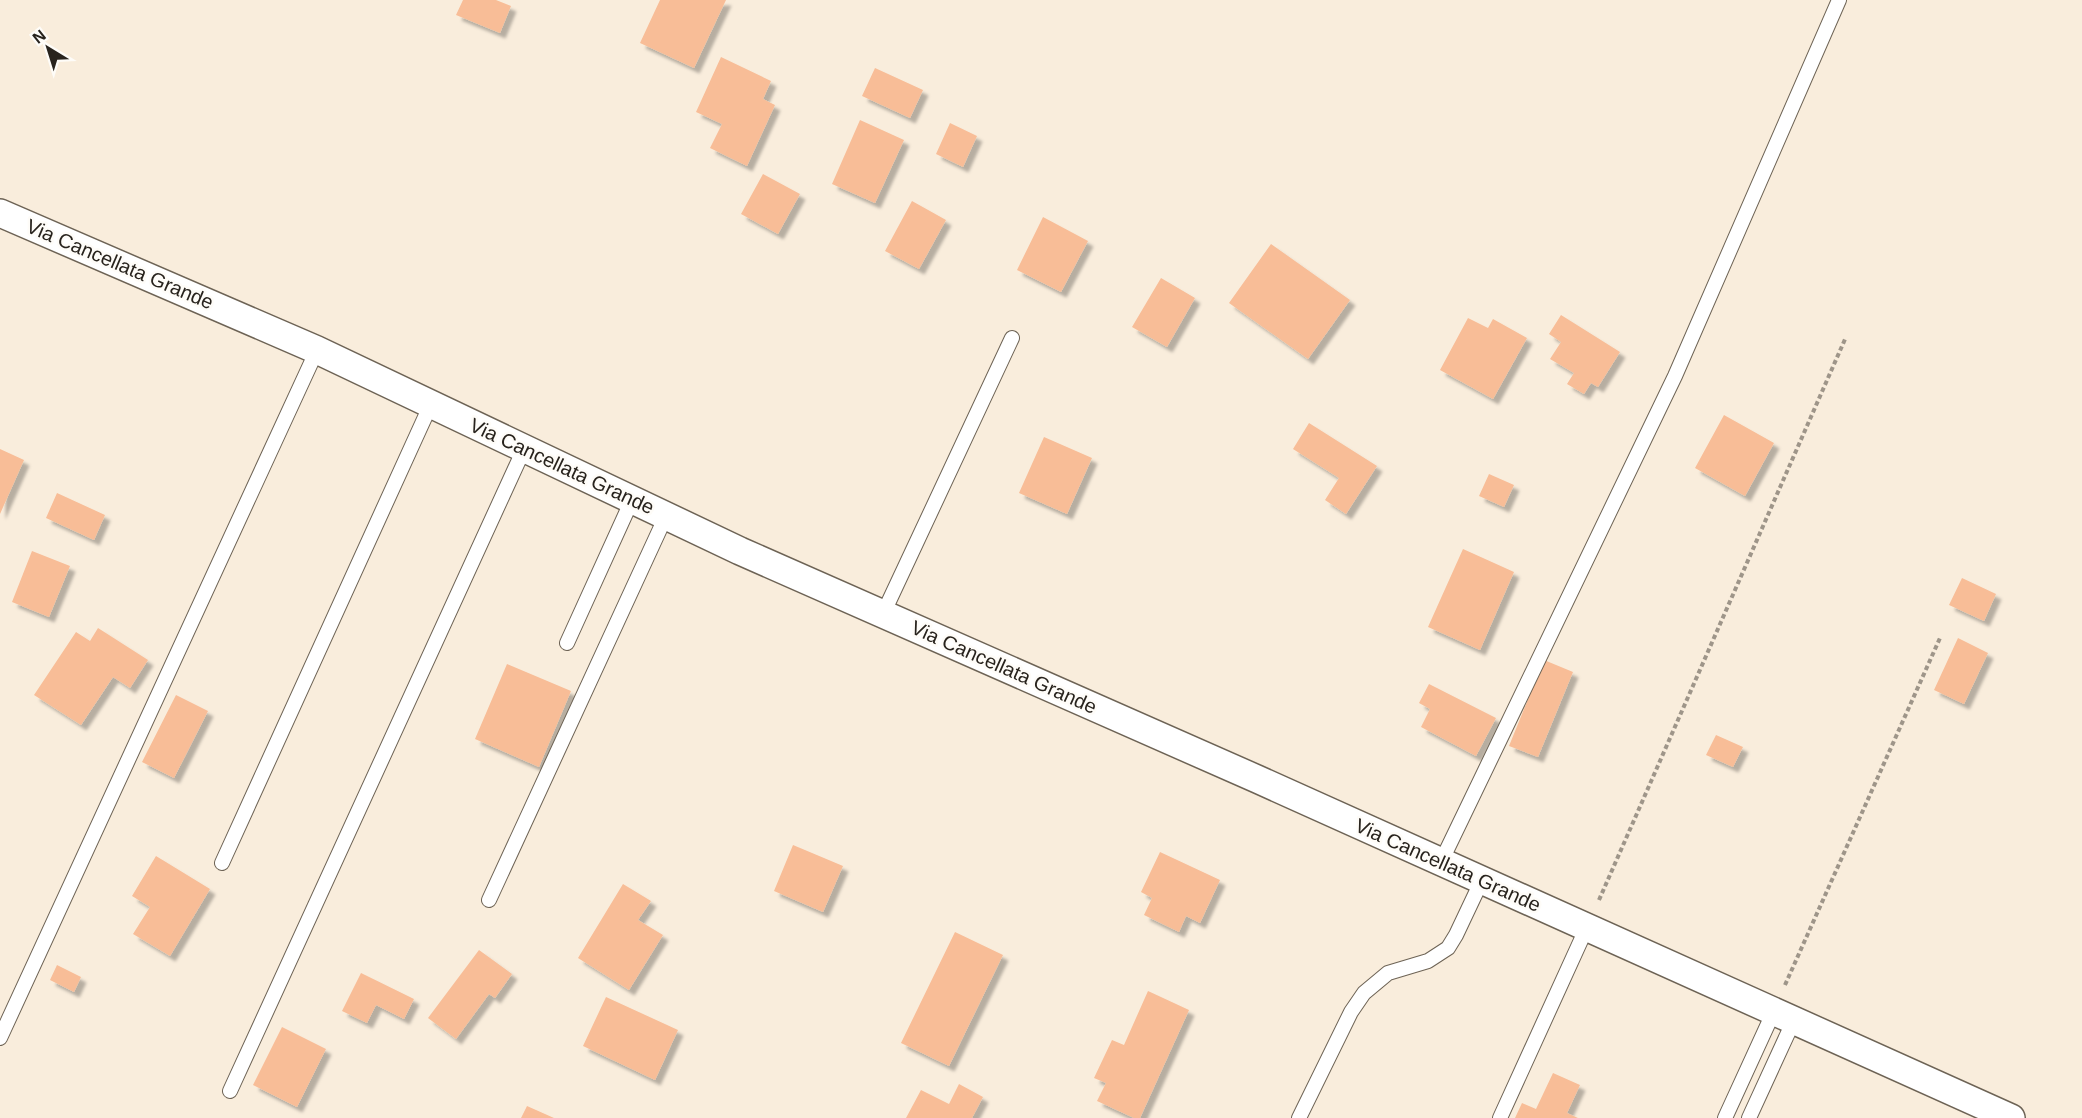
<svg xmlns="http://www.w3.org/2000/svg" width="2082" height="1118" viewBox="0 0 2082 1118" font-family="Helvetica,sans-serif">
<defs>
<filter id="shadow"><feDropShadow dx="5.5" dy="5.5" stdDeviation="1.5" flood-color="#0004"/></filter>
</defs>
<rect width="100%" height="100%" fill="#f9eddc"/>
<!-- building -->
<path fill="#f8bd97" filter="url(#shadow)" d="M 463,0 L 496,0 L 511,6 L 500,33 L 456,15 Z
M 660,0 L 726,0 L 694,68 L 640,43 Z
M 721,57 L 771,81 L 763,99 L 775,105 L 747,166 L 710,148 L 722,124 L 696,112 Z
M 875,68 L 923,90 L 910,118 L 862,96 Z
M 860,120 L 904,140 L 875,203 L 832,184 Z
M 950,123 L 977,136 L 963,167 L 936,154 Z
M 763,174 L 800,194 L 778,234 L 741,214 Z
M 912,201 L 946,220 L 919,269 L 885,251 Z
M 1043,217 L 1088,241 L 1061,292 L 1017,270 Z
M 1271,244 L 1350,300 L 1308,359 L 1229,303 Z
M 1161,278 L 1195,298 L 1167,347 L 1132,327 Z
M 1561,315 L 1620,352 L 1598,387 L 1591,383 L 1584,394 L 1567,384 L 1574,373 L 1550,359 L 1561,342 L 1549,334 Z
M 1468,318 L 1488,328 L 1493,319 L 1527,338 L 1493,399 L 1440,370 Z
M 1724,415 L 1774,443 L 1745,496 L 1695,468 Z
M 1309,423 L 1377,466 L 1346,514 L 1325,500 L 1339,478 L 1293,449 Z
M 1044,437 L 1092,458 L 1067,514 L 1019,493 Z
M 0,449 L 24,460 L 0,514 Z
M 1489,474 L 1514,485 L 1504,507 L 1479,496 Z
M 57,493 L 105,515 L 94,540 L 46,518 Z
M 1463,549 L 1514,572 L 1480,650 L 1428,627 Z
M 32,551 L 70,566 L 49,617 L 12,602 Z
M 1962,578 L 1996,594 L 1984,621 L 1949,605 Z
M 98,628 L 148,660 L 130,688 L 113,677 L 81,725 L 34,695 L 76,632 L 90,641 Z
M 1958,638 L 1988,653 L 1964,704 L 1934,690 Z
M 1544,660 L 1573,672 L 1538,757 L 1509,746 Z
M 507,664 L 571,691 L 539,767 L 475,739 Z
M 1429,684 L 1496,718 L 1476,756 L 1421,727 L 1430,709 L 1419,703 Z
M 176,695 L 208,711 L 174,778 L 142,762 Z
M 1716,735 L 1743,747 L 1733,767 L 1706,755 Z
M 793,845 L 843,866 L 823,912 L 774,891 Z
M 1160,852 L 1220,880 L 1200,923 L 1186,916 L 1179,932 L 1144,915 L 1152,898 L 1141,892 Z
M 156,856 L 210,889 L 170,956 L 133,934 L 150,907 L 132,896 Z
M 623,884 L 651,901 L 638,920 L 663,935 L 629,990 L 578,958 Z
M 955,932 L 1003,955 L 949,1066 L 901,1043 Z
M 479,950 L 512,974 L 495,998 L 489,994 L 456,1039 L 428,1018 Z
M 57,965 L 81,977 L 74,992 L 50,980 Z
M 361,973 L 414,999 L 404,1019 L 376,1005 L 367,1023 L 342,1011 Z
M 1148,991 L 1189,1010 L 1140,1118 L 1134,1118 L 1097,1101 L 1106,1083 L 1094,1078 L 1112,1040 L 1124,1045 Z
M 606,997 L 678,1030 L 655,1080 L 583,1046 Z
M 282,1027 L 326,1049 L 297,1107 L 253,1085 Z
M 1553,1073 L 1580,1085 L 1567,1113 L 1578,1118 L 1515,1118 L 1522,1103 L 1536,1109 Z
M 959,1084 L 983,1097 L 972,1118 L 906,1118 L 921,1090 L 949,1104 Z
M 527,1106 L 554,1118 L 521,1118 Z"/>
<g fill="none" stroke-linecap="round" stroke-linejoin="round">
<defs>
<path id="lane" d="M 883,614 L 1012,338
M 567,643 L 632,500
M 1441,862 L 1675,376 L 1839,0
M 222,863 L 431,404
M 489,900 L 666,516
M 0,1038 L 317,350
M 230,1091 L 524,449
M 1299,1118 L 1351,1012 L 1364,993 L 1388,973 L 1428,961 L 1448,948 L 1456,935 L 1482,880
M 1500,1118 L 1587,927
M 1725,1118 L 1774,1011
M 1749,1118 L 1794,1020"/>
<path id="street" d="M 0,213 L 317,350 L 740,551 L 1257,779 L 2011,1118"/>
</defs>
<!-- lane casing -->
<use href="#lane" stroke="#6d6355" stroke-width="16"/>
<!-- street casing -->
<use href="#street" stroke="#6d6355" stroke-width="30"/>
<!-- path -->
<path stroke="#9e9589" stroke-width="4" stroke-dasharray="4.5 3" stroke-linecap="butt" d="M 1599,900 L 1846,337
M 1785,985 L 1940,638"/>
<!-- lane -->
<use href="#lane" stroke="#fff" stroke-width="14"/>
<!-- street -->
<use href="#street" stroke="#fff" stroke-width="27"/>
</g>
<g text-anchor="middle" stroke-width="5" stroke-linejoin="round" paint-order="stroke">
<!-- street labels -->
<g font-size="20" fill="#28231d" stroke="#fefcf8">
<text transform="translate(120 264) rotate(23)" y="7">Via Cancellata Grande</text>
<text transform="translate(562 466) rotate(25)" y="7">Via Cancellata Grande</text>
<text transform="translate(1004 667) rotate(24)" y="7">Via Cancellata Grande</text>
<text transform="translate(1448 865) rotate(24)" y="7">Via Cancellata Grande</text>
</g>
</g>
<!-- north arrow -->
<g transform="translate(48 48) rotate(322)" stroke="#fefcf8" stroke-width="4.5" paint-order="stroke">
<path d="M0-4.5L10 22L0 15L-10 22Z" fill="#28231d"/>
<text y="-9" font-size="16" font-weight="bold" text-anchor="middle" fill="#28231d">N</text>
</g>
</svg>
